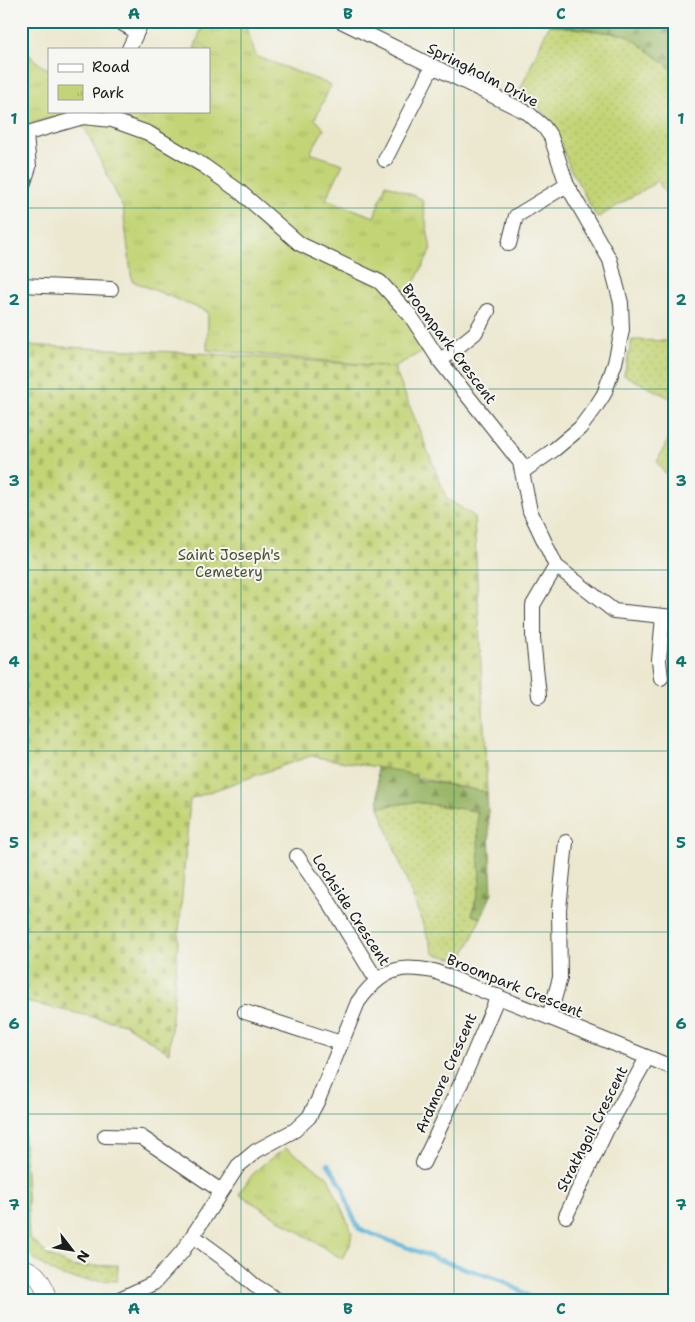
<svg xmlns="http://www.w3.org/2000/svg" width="695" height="1322" viewBox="0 0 695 1322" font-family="'Shantell Sans',sans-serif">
<defs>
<pattern id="grass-dots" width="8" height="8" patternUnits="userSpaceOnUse" patternTransform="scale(1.25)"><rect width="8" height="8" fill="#c3d476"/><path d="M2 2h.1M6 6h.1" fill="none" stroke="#a7b566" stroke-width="1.8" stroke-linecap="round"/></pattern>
<pattern id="forest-firs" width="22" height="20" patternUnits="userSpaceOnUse" patternTransform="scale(1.25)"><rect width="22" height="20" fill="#9ab667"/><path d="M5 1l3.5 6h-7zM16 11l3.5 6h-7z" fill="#7d9354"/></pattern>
<pattern id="cemetery-stones" width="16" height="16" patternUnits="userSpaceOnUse" patternTransform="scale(1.25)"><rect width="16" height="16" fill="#c3d476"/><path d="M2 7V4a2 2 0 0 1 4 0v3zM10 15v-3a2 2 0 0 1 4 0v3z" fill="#a7b566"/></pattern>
<pattern id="park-tufts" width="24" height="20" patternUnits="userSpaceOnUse" patternTransform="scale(1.25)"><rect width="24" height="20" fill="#c3d476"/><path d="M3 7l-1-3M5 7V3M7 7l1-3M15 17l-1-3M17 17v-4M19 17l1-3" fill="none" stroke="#a7b566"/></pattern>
</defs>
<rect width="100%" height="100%" fill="#f6f6f2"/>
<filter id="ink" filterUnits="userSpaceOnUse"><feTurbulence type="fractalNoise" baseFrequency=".02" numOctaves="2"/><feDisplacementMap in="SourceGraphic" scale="10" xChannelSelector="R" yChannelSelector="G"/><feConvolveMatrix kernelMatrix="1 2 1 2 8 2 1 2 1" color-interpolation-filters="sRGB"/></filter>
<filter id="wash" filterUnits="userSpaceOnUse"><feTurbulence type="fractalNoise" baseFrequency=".0096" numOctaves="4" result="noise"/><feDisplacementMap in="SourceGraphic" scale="20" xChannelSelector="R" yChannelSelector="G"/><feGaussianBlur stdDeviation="1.12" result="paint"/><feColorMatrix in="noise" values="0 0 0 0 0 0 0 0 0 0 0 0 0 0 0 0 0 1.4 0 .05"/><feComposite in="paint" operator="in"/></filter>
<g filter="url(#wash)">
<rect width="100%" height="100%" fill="#ece8d0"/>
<!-- grass -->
<path fill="url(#grass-dots)" stroke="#707849" d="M 549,25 L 627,35 L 669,66 L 674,74 L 674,208 L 658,181 L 597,218 L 570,168 L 554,126 L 537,104 L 519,92 Z
M 632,340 L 674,341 L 674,400 L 624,375 Z
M 674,428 L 674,485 L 657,462 Z
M 415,802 L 477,811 L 480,884 L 472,915 L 481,918 L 462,960 L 434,954 L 379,807 Z
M 21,1073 L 29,1237 L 49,1256 L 73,1267 L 118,1265 L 117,1281 C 99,1280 79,1281 62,1276 C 49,1272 30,1256 21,1246 Z"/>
<!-- forest -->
<path fill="url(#forest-firs)" stroke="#5b6942" d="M 529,21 L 674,21 L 674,74 L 669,66 L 627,35 Z
M 423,760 L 416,779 L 487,792 L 492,893 L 481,918 L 472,915 L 480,884 L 477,811 L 415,802 L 379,807 L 377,767 L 400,770 Z"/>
<!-- cemetery -->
<path fill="url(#cemetery-stones)" stroke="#707849" d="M 21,345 L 198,353 L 394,367 L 447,499 L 474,516 L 487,792 L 432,781 L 400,771 L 310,756 L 190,799 L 169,1053 L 125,1024 L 31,1003 L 21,998 Z"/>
<!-- park -->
<path fill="url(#park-tufts)" stroke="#707849" d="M 204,21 L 244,21 L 256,56 L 331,85 L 315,119 L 324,129 L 310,153 L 343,164 L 326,199 L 374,217 L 386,184 L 422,199 L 431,250 L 408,295 L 423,351 L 394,367 L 207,350 L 208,312 L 132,281 L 123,208 L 86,130 L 68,113 L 21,126 L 21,48 L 42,66 L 49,69 L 49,111 L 209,111 L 209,49 L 194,49 Z
M 286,1148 L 328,1177 L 352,1232 L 350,1245 L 342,1259 L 239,1194 C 254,1169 263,1164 286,1148 Z"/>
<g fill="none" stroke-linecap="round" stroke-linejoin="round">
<!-- stream -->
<path stroke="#5cb4d9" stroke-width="4.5" d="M 328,1164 L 343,1187 L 349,1208 L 359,1229 L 440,1260 L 503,1281 L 538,1301"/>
</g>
</g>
<g filter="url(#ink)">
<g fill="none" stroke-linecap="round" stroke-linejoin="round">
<defs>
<path id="minor" d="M 118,21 L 137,32
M 341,21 L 528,113 L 544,127 L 551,137 L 567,185 L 610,260 L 621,303 L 622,330 L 615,363 L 604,394 L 595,408 L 580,428 L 555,449 L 522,472
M 129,49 L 142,21
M 21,135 L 83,117 L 112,120 L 148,133 L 204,166 L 239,191 L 300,244 L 380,282 L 410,315 L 440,361 L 520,462 L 530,511 L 556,566 L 614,611 L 674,617
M 385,160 L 432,67
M 21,191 L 29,167 L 26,135
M 509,244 L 516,216 L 567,185
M 21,285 L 111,289
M 440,361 L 475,333 L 488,311
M 661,678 L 659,660 L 663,617
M 539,696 L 533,638 L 533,605 L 556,566
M 297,856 L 329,902 L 377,981
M 245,1012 L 341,1043
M 549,1017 L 560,978 L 559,909 L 566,842
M 105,1136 L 141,1137 L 221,1191
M 423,1163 L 462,1081 L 498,996
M 566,1216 L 606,1131 L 647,1058
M 193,1236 L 227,1261 L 254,1285 L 279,1301
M 115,1301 L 154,1283 L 182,1252 L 238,1166 L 256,1151 L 295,1130 L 309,1117 L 318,1100 L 358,1002 C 368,988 383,971 402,969 C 412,967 424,970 434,971 L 674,1068"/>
<path id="tertiary" d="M 21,1268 C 38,1270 45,1286 47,1301"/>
</defs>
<!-- minor casing -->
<use href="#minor" stroke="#3b3b37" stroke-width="16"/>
<!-- tertiary casing -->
<use href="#tertiary" stroke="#3b3b37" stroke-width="19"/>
<!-- minor -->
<use href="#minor" stroke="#fff" stroke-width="14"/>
<!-- tertiary -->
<use href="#tertiary" stroke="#fff" stroke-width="18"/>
</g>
</g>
<!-- grid -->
<path fill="none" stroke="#0f766e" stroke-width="1" stroke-opacity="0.55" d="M 241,21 L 241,1301M 454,21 L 454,1301M 21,208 L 674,208M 21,389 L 674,389M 21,570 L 674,570M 21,751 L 674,751M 21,932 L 674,932M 21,1114 L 674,1114"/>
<g text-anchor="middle" stroke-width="4" stroke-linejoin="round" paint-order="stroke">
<!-- street labels -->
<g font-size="15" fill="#1c1c1c" stroke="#f6f6f2">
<text transform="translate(483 75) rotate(27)" y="5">Springholm Drive</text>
<text transform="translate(449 344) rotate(53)" y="5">Broompark Crescent</text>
<text transform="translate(351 910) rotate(57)" y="5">Lochside Crescent</text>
<text transform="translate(515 986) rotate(22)" y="5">Broompark Crescent</text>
<text transform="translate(446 1073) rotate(-66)" y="5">Ardmore Crescent</text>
<text transform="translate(592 1129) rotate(-63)" y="5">Strathgoil Crescent</text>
</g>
<!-- park labels -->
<g font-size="15" fill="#4e5337" stroke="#f6f6f2">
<text x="229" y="560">Saint Joseph's<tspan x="229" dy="17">Cemetery</tspan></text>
</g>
</g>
<!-- margin -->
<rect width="695" height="1322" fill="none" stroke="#f6f6f2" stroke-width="55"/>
<!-- legend -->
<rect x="48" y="48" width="162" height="65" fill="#f6f6f2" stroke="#9f9f9c"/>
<rect x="58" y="64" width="25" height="8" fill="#ffffff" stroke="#9f9f9c"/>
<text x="92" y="72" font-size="15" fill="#1c1c1c">Road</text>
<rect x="58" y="85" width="25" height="15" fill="url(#park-tufts)" stroke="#9f9f9c"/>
<text x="92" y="98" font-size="15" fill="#1c1c1c">Park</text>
<!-- north arrow -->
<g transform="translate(72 1250) rotate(121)" stroke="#f6f6f2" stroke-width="4" paint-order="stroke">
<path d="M0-4L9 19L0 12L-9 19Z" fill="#1c1c1c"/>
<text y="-8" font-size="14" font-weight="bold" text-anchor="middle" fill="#1c1c1c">N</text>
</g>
<rect x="28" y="28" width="640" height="1266" fill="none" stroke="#0f766e" stroke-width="2"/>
<g font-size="16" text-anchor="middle" font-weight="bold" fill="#0f766e">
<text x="134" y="19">A</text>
<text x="348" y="19">B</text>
<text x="561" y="19">C</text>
<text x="14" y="124">1</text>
<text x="681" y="124">1</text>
<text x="14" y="305">2</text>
<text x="681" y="305">2</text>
<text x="14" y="486">3</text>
<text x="681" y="486">3</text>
<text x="14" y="667">4</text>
<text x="681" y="667">4</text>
<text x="14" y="848">5</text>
<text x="681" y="848">5</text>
<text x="14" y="1029">6</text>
<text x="681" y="1029">6</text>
<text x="14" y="1210">7</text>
<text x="681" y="1210">7</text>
<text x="134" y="1314">A</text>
<text x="348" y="1314">B</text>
<text x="561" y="1314">C</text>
</g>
</svg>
